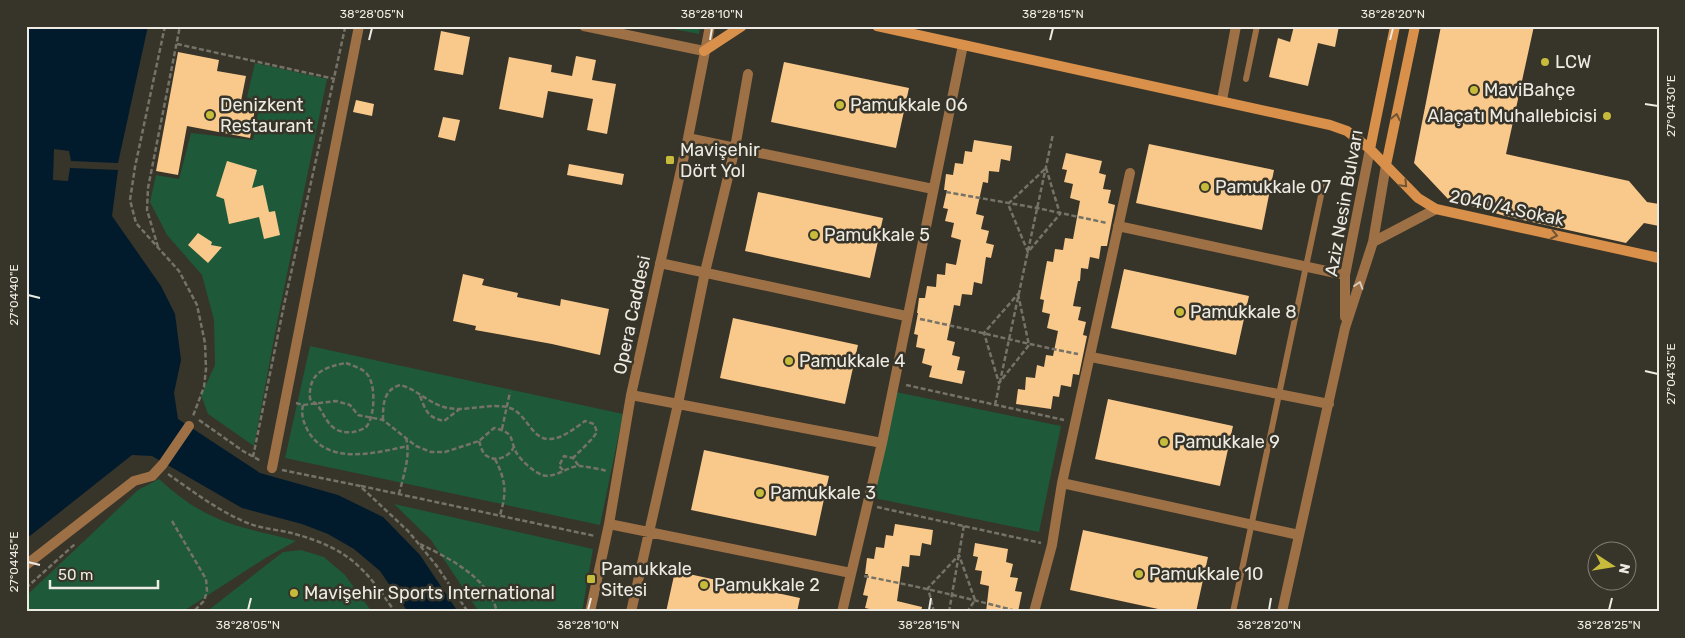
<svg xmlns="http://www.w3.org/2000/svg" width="1685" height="638" viewBox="0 0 1685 638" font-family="Rubik,sans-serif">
<rect width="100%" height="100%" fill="#373429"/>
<!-- green -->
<path fill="#1e593a" d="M 658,26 L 700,26 L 699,34 Z
M 255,63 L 327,79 L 277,323 L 254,446 L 208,414 L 201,395 L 215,365 L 214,320 L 202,275 L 167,235 L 150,202 L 156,175 L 179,179 L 191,133 L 253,140 L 260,102 L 247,97 Z
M 310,346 L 623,414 L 600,525 L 285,458 Z
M 896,392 L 1061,426 L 1039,532 L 874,498 Z
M 159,479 C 175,494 194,508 214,517 C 239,529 269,533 296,541 L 267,557 L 182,612 L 26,612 L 26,596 L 138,490 Z
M 394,504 L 593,549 L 582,612 L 479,612 L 431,540 Z
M 301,550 L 324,557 L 345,575 L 372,612 L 206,612 L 283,552 Z"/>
<!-- water -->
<path fill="#011b2d" d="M 26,26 L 148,26 L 118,163 L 71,161 L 69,151 L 54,149 L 53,180 L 68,181 L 70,168 L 118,170 L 112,216 L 161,286 L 175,314 L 181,360 L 174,393 L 178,419 L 260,473 L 338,495 L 383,517 L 420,555 L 458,612 L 408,612 L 380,571 L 354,549 L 328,534 L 302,524 L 242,508 L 152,456 L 132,455 L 26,539 Z"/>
<!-- building -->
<path fill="#f9c88b" d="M 1294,26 L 1339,26 L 1335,47 L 1318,43 L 1308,86 L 1269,77 L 1278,38 L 1290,42 Z
M 1441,26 L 1534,26 L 1506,154 L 1629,181 L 1647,202 L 1659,204 L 1659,226 L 1644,223 L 1626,243 L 1505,216 L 1448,199 L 1414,163 Z
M 441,31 L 470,37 L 463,75 L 434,70 Z
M 178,52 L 219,60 L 217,71 L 246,76 L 241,101 L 256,103 L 250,138 L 187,126 L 178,175 L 156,171 Z
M 576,56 L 596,60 L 592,80 L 616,84 L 607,134 L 587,130 L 593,99 L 548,91 L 543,118 L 499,109 L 509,57 L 552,65 L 551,72 L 572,76 Z
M 784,62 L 909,88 L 896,148 L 771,122 Z
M 356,100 L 374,104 L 372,116 L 353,112 Z
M 443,117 L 460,120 L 455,141 L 438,137 Z
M 974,140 L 1012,146 L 1010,161 L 1001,159 L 999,172 L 989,171 L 988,183 L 983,182 L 976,214 L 984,216 L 981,229 L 989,231 L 986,243 L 994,245 L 991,258 L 986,257 L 982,284 L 974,282 L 972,295 L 962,294 L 960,306 L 954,305 L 947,340 L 955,342 L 952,355 L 960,357 L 957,370 L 965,371 L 962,384 L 929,377 L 932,366 L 922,363 L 925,349 L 916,347 L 918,335 L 914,334 L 918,313 L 917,313 L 919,298 L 925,298 L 927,286 L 936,287 L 937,274 L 945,275 L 946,263 L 956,265 L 961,240 L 951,237 L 954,223 L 945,221 L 948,209 L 943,208 L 947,190 L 944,190 L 946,174 L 953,175 L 955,163 L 963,164 L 965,151 L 972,152 Z
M 1149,144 L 1274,170 L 1262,230 L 1136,203 Z
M 1066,153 L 1102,161 L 1099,173 L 1106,175 L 1103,189 L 1111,190 L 1108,203 L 1115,205 L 1107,246 L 1101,246 L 1099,259 L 1090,257 L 1088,269 L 1081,268 L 1080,281 L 1078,281 L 1073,306 L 1081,307 L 1078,320 L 1086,322 L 1083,335 L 1087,336 L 1079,375 L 1073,374 L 1071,387 L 1061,385 L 1059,397 L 1053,396 L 1051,409 L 1016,404 L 1018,389 L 1025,390 L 1026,377 L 1035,378 L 1037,365 L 1044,367 L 1046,355 L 1053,356 L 1058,331 L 1047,328 L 1050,314 L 1042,312 L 1044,300 L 1040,299 L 1047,261 L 1053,262 L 1055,249 L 1063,250 L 1065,238 L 1073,239 L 1080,201 L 1070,198 L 1073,184 L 1064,182 L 1067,170 L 1062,169 Z
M 227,161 L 257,170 L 252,188 L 263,185 L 269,212 L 275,211 L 280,235 L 264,239 L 259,217 L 229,224 L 224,199 L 216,196 Z
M 569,164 L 624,174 L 622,185 L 567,175 Z
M 758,192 L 883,218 L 870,278 L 745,251 Z
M 198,233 L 212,242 L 211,245 L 222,247 L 208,263 L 188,245 Z
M 1124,269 L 1249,296 L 1236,355 L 1111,328 Z
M 463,274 L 484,279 L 482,285 L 518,293 L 517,297 L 560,306 L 561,299 L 609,309 L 600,355 L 552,344 L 475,330 L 476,326 L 453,321 Z
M 733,318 L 858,345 L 845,404 L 720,378 Z
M 1108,399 L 1233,426 L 1220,486 L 1095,459 Z
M 704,450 L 829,476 L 816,536 L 691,510 Z
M 895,524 L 933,530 L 931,545 L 922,543 L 920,556 L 910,555 L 909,567 L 902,566 L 897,601 L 922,607 L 921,612 L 874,612 L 874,610 L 865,608 L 868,596 L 863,595 L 868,574 L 865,574 L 867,558 L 874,559 L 876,547 L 884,548 L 886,535 L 893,536 Z
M 1083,530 L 1208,557 L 1196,612 L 1172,612 L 1070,590 Z
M 975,543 L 1008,549 L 1006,562 L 1013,564 L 1010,577 L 1018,578 L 1015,591 L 1022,592 L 1018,612 L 986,612 L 989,586 L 980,584 L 982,571 L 975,570 L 978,557 L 973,556 Z
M 675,571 L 800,598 L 797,612 L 666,612 Z"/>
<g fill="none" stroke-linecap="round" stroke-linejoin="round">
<!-- path -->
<path stroke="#757268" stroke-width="2.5" stroke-dasharray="5 2.5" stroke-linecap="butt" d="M 165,26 L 135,167 L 130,200 L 136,223 L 179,271 L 197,305 L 205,343 L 206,369 L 204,387 L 193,416
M 177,44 L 335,79
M 1046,168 L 1060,214 L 1028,252 L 1008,204 Z
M 946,192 L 1037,208 L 1107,223
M 158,247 L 147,210 L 148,188 L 180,26
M 1018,294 L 1029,345 L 999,383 L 984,333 Z
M 920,319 C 973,330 1025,344 1078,354
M 346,363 C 353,366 362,368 367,374 C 376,384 375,415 367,426 C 363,430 357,431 353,432 C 346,433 340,432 334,428 C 326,422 324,414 318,406 C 316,403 313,402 310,399 C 308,373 324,367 346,363 Z
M 906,385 L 1064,420
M 420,396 C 426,411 427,417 444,421 L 461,408
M 296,403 L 303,405 L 336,401 L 350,405 L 358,415 L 383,420 L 416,446 L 431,452 L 445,452 L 479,441 L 494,428 C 515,433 509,437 516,452 C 521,461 533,471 542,475 C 555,479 567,466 580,466 C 589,467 599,469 607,471
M 303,405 C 301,415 303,421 308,431 C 328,466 375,453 408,446
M 995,405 L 1053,134
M 199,420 L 243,451 L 261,461
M 383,420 C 383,405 383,390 400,385 C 417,389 430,405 448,408 C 468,412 490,402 510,408 C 526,413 531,438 548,439 C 561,440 575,428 585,421 L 594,424 L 597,432 L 592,439 L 573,458
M 502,429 L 510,392
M 479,441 C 481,447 482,453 487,456 C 496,463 511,456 514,446
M 253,457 L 284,305 L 345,28
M 495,459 C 506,481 507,492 500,515
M 282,470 L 360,486 L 408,531 L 436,565 L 468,612
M 563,470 L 559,466 L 564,456 L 573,458 L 579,466
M 168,474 C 195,493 220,512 250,524 C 264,529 281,530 295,534 C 349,549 365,568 395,612
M 361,486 L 595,536
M 399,494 C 403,477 411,456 406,438
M 877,507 L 1041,543
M 172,521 L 206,579 L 207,591 L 204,601 L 193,612
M 420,544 C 449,558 489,578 497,612
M 864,576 C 916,586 968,598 1020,612
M 26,588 L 75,544
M 934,612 L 928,588 L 959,555 L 975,600 L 967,612
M 949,612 L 964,525"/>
<!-- lane -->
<path stroke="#9d7046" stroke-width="6" d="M 1246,79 L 1257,26
M 1233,612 L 1323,186"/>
<!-- street -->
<path stroke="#9d7046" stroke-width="10" d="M 584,26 L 704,51
M 1222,100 L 1236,26
M 688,138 L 933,189
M 1118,226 L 1345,275
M 1373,242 L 1436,209
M 660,263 L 906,316
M 1345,317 L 1345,275 L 1370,149
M 1091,357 L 1329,404
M 631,395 L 882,443
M 272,468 L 359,26
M 1062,483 L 1299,535
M 609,524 L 851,573
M 26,565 L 134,481 L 152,476 L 163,464 L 189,426
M 590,612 L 609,524 L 631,395 L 688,138 L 710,26
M 631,612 L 678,404 L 705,272 L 735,148 L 748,74
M 842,612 L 882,443 L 963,45
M 1034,612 L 1052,545 L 1062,483 L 1130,173
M 1282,612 L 1345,328 L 1373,242 L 1386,165"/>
<!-- secondary -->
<path stroke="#d8904b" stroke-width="10" d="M 877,26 L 1330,125 L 1347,131 L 1370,149 L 1418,198 L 1436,209 L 1659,258
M 704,51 L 742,26
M 1370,149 L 1395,26
M 1386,165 L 1415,26"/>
</g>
<!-- one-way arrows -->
<defs><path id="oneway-chevron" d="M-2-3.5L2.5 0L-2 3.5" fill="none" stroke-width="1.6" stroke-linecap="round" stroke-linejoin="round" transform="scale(1.25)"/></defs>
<g stroke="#6f5435">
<use href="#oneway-chevron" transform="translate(1396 117) rotate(-78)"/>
<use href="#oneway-chevron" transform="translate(1404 184) rotate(46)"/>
<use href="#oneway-chevron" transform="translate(1554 235) rotate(12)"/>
</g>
<use stroke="#d9ccbc" href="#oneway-chevron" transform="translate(1359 285) rotate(-72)"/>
<!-- ticks -->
<path fill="none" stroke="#edebe4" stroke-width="2" d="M 369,40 L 372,28M 710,40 L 712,28M 1050,40 L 1053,28M 1390,40 L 1393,28M 1645,104 L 1658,106M 28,295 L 40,298M 1645,371 L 1658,374M 28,562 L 40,565M 248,610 L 251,598M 588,610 L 591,598M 929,610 L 931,598M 1269,610 L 1271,598M 1609,610 L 1612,598"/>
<!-- markers -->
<g fill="#c7bb3c" stroke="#373429" stroke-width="2">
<circle cx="1545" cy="62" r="5"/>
<circle cx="1474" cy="90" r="5"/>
<circle cx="840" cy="105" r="5"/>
<circle cx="210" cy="115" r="5"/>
<circle cx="1607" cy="116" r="5"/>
<rect x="665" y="155" width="10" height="10" rx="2.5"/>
<circle cx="1205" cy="187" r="5"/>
<circle cx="814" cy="235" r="5"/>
<circle cx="1180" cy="312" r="5"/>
<circle cx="789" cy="361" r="5"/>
<circle cx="1164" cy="442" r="5"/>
<circle cx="760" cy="493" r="5"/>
<circle cx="1139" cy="574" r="5"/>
<rect x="586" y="574" width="10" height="10" rx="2.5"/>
<circle cx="704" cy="585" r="5"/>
<circle cx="294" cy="593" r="5"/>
</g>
<g text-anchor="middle" stroke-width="5" stroke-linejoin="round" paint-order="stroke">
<!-- poi labels -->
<g font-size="18" fill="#edebe4" stroke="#373429" text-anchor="start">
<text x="1555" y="68">LCW</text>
<text x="1484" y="96">MaviBahçe</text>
<text x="220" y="111">Denizkent<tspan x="220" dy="21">Restaurant</tspan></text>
<text x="850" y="111">Pamukkale 06</text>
<text x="1597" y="122" text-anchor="end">Alaçatı Muhallebicisi</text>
<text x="680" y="156">Mavişehir<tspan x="680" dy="21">Dört Yol</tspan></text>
<text x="1215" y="193">Pamukkale 07</text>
<text x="824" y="241">Pamukkale 5</text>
<text x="1190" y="318">Pamukkale 8</text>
<text x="799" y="367">Pamukkale 4</text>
<text x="1174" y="448">Pamukkale 9</text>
<text x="770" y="499">Pamukkale 3</text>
<text x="601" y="575">Pamukkale<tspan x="601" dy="21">Sitesi</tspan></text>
<text x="1149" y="580">Pamukkale 10</text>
<text x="714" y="591">Pamukkale 2</text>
<text x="304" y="599">Mavişehir Sports International</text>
</g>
<!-- street labels -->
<g font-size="18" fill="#edebe4" stroke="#373429">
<text transform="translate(1344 203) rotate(-80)" y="6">Aziz Nesin Bulvarı</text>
<text transform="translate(1507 208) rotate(12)" y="6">2040/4.Sokak</text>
<text transform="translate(632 315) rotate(-78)" y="6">Opera Caddesi</text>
</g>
</g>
<!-- border -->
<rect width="1685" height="638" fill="none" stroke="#373429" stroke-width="55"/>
<!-- north arrow -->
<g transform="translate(1612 566) rotate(102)"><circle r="24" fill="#373429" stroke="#807d74"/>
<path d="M0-4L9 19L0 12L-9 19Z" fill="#c7bb3c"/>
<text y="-8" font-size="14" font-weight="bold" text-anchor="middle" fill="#edebe4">N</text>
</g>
<!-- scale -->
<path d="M50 580v8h108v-8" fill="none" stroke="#edebe4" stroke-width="2.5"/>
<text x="58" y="580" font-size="15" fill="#edebe4" stroke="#373429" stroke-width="4" paint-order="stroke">50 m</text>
<rect x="28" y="28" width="1630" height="582" fill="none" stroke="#edebe4" stroke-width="2"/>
<g font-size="12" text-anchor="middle" fill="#edebe4">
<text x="372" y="18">38°28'05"N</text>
<text x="712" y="18">38°28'10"N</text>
<text x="1053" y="18">38°28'15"N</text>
<text x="1393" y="18">38°28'20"N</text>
<text transform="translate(1671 106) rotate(-90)" y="4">27°04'30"E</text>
<text transform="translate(14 295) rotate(-90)" y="4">27°04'40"E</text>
<text transform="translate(1671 374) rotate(-90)" y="4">27°04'35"E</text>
<text transform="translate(14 562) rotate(-90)" y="4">27°04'45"E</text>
<text x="248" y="629">38°28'05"N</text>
<text x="588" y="629">38°28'10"N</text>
<text x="929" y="629">38°28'15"N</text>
<text x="1269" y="629">38°28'20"N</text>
<text x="1609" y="629">38°28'25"N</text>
</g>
</svg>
